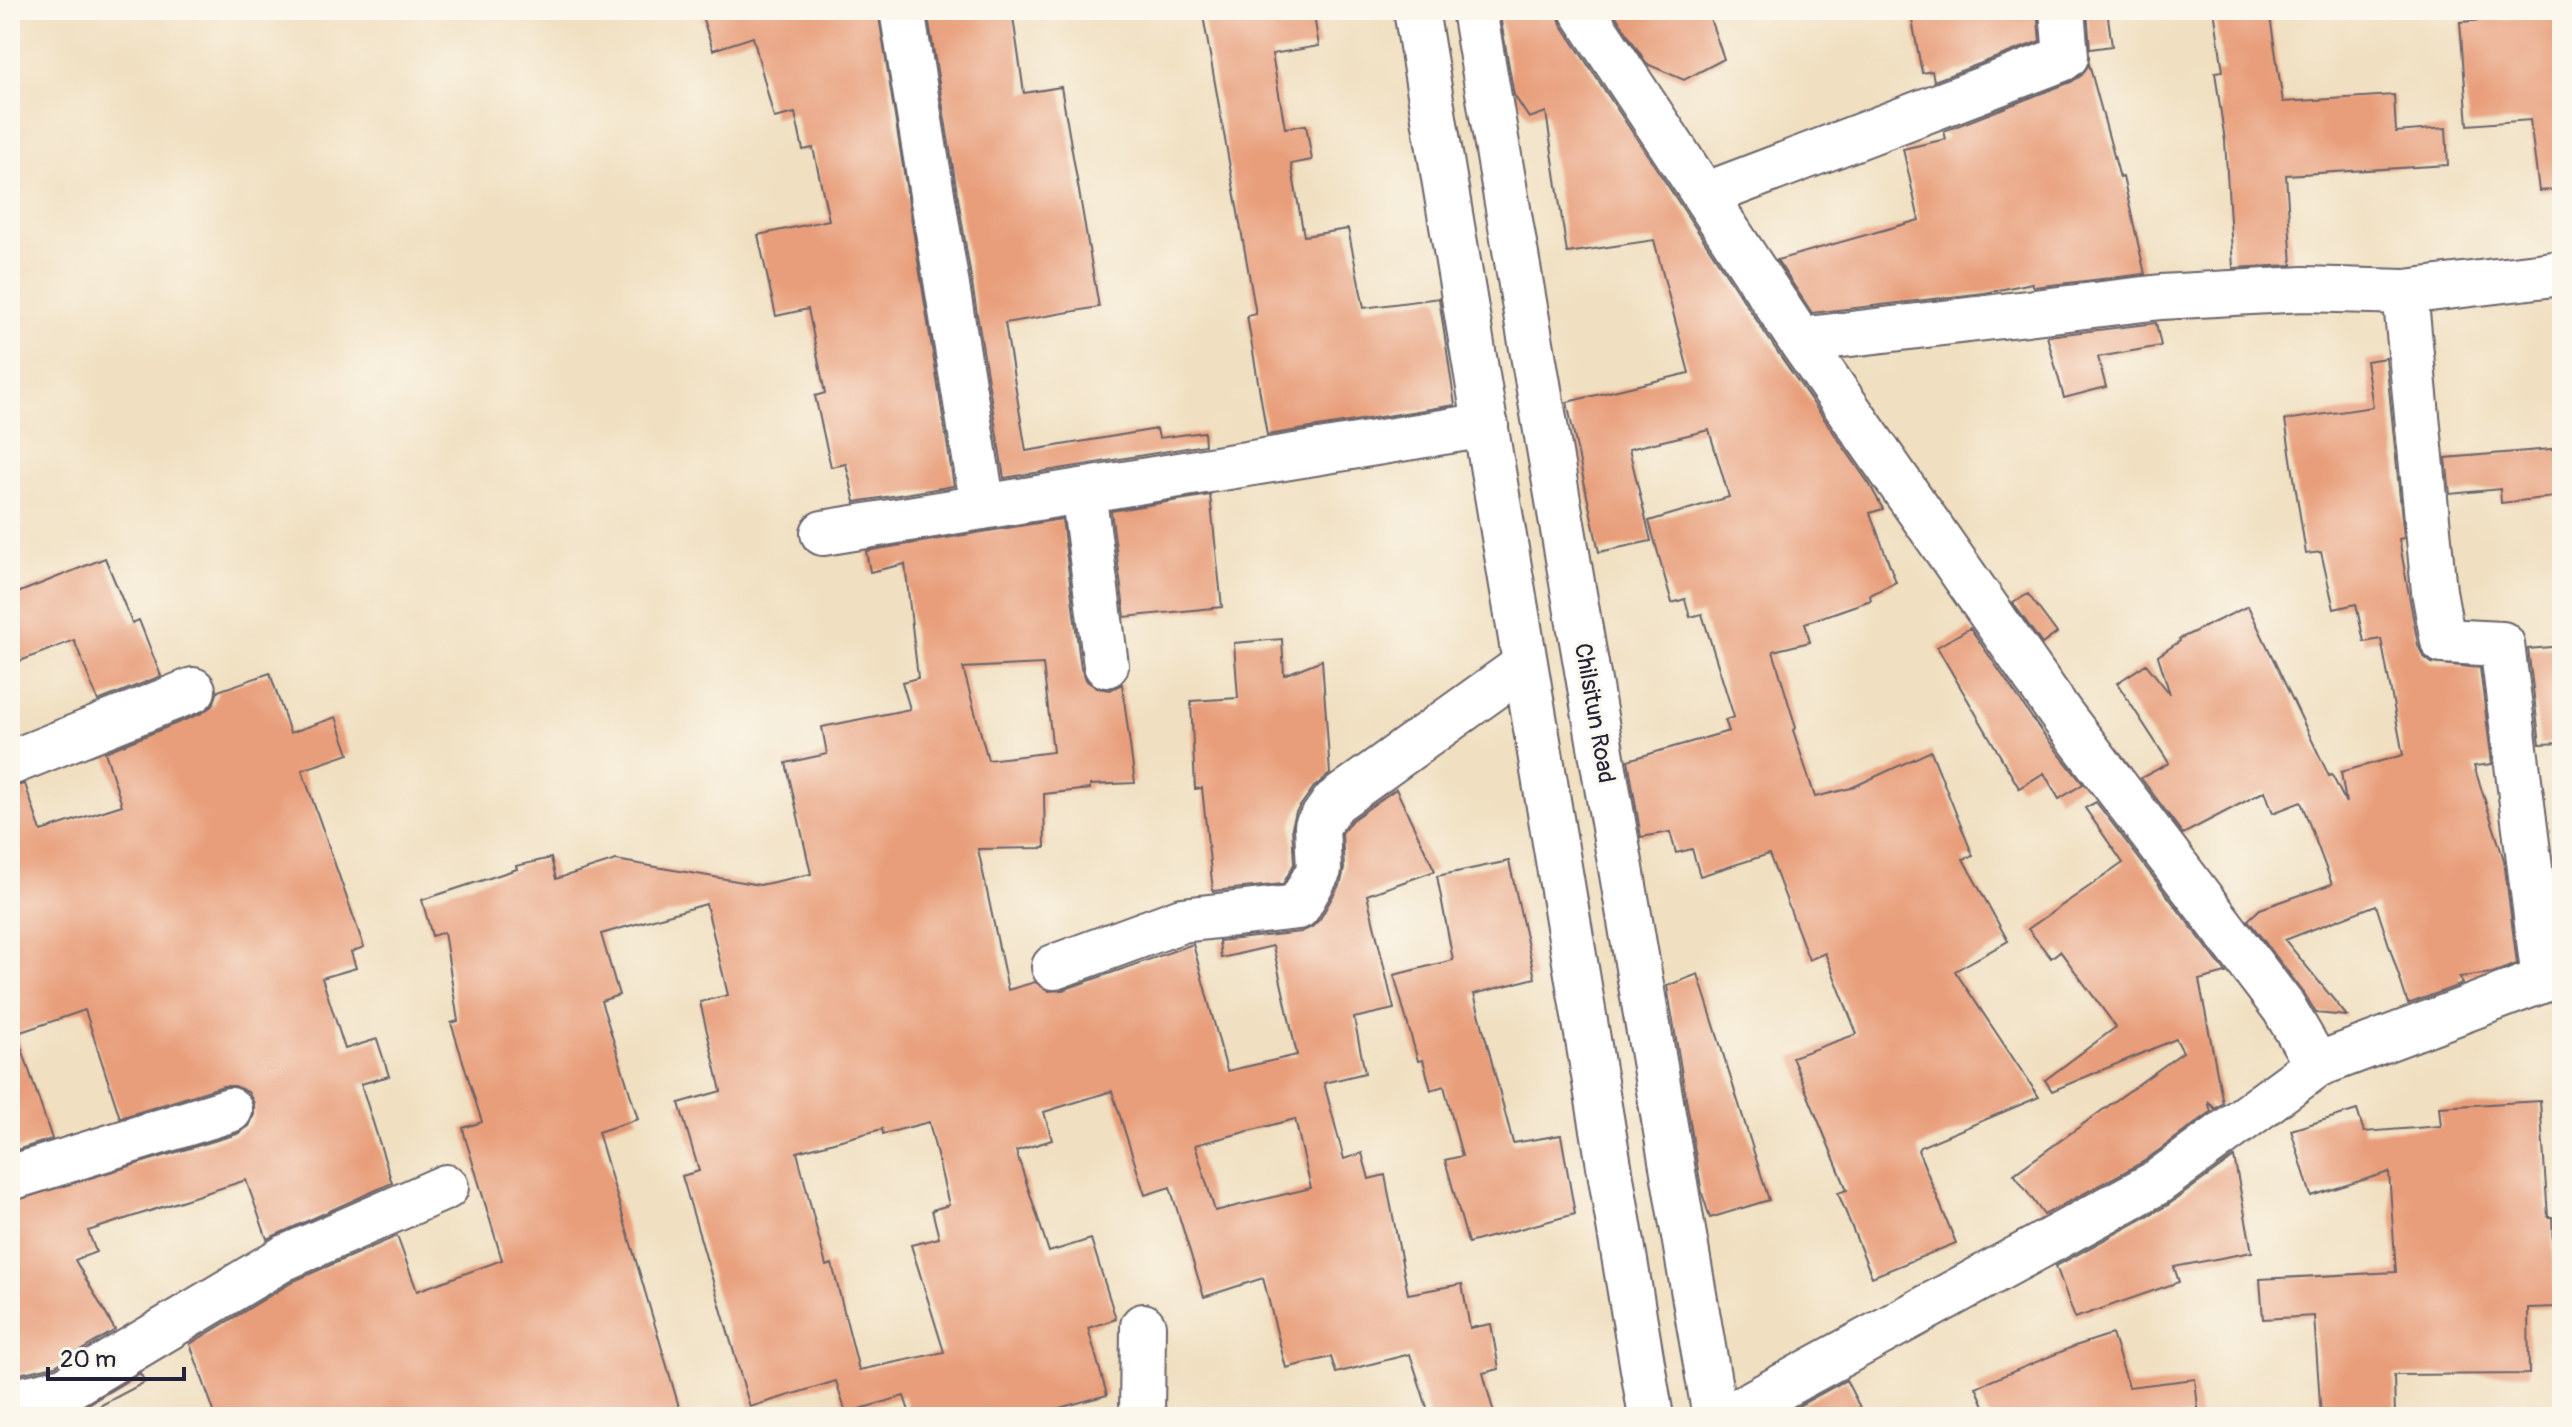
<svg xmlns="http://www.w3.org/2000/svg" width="2572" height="1427" viewBox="0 0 2572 1427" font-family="Pangolin,sans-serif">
<rect width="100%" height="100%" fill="#fbf7ec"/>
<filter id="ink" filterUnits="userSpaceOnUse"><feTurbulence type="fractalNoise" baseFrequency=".0125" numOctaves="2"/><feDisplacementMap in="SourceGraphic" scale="16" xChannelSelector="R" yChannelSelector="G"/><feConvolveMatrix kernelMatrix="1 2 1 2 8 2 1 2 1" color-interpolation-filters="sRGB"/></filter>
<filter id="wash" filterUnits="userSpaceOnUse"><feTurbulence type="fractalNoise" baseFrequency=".006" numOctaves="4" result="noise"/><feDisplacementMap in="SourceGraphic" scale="32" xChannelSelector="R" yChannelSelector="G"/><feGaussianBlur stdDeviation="1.8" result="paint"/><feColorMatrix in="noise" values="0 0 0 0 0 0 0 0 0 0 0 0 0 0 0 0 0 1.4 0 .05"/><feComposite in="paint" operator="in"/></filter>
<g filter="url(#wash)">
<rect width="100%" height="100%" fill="#f0dfc0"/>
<g id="blocks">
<!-- building -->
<path fill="#e89e7a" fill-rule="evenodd" d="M 700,10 L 878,10 L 954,486 L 855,502 L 846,464 L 831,467 L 815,396 L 825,393 L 808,309 L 776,316 L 758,235 L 829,220 L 813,148 L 803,150 L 795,113 L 774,118 L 753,37 L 713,50 Z
M 927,10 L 1012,10 L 1024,93 L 1061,87 L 1099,307 L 1005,323 L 1026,451 L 1157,429 L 1159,438 L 1204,432 L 1205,445 L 1004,478 Z
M 1202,10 L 1313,10 L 1319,46 L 1272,54 L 1285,128 L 1306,125 L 1312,160 L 1291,164 L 1304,236 L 1348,229 L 1364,308 L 1439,298 L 1455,405 L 1267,435 L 1247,316 L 1256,314 Z
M 1499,10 L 1557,10 L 1561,24 L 1779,354 L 1870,485 L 1883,509 L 1870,513 L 1896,582 L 1870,595 L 1871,600 L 1805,623 L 1810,642 L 1773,651 L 1796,728 L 1793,730 L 1815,797 L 1851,788 L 1931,751 L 1973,856 L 1963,859 L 2008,941 L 1955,971 L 2039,1097 L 1920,1147 L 1918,1150 L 1956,1243 L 1872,1277 L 1838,1193 L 1847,1190 L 1792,1057 L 1857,1034 L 1825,953 L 1809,960 L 1769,854 L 1700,876 L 1692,849 L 1676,853 L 1670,832 L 1641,837 L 1628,760 L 1729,731 L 1725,720 L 1734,717 L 1702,614 L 1690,617 L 1685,599 L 1672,603 L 1649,521 L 1729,497 L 1709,430 L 1629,449 L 1651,541 L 1599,552 L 1567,402 L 1689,373 L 1654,240 L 1567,253 L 1546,112 L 1529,118 L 1514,95 Z
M 1612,10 L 1707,10 L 1724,59 L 1684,80 L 1647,64 Z
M 1919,10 L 2037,10 L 2040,41 L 1934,81 L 1932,71 L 1922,73 L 1912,20 L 1920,18 Z
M 2087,10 L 2107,10 L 2112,46 L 2090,49 Z
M 2214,10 L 2269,10 L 2283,102 L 2394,95 L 2396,132 L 2446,128 L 2448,165 L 2286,175 L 2292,265 L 2233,268 L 2225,141 L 2215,72 L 2223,71 Z
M 2562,14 L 2562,189 L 2539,191 L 2530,120 L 2468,125 L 2460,22 Z
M 2089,64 L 2120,178 L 2123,177 L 2145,274 L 2034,287 L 2032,283 L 1985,293 L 1812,313 L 1777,260 L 1919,220 L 1903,149 L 1946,139 L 1944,131 L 2071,82 L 2082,75 Z
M 2156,323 L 2161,346 L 2098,357 L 2106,387 L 2064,398 L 2047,336 Z
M 2386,358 L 2404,538 L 2399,539 L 2418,645 L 2423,656 L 2432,663 L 2480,668 L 2492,764 L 2474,766 L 2504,860 L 2517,964 L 2492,973 L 2459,977 L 2462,984 L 2408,1004 L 2376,905 L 2285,940 L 2347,1016 L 2316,1013 L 2304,993 L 2248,920 L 2260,909 L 2332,884 L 2301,802 L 2273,813 L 2265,791 L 2183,834 L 2141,778 L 2169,763 L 2117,683 L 2146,664 L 2170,694 L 2158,656 L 2180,641 L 2179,639 L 2248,606 L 2329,776 L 2332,775 L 2346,803 L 2341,772 L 2403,755 L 2381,639 L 2364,642 L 2356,604 L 2334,609 L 2321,552 L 2306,554 L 2285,420 L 2373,407 L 2366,361 Z
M 2562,448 L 2562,496 L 2501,503 L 2500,489 L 2450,494 L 2446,458 Z
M 1210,495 L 1222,607 L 1125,617 L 1111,511 Z
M 1062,519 L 1081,669 L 1087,681 L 1097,688 L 1110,690 L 1122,684 L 1135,783 L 1090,785 L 1090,789 L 1044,794 L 1045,848 L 978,849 L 1008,990 L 1035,982 L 1049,991 L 1063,990 L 1193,944 L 1227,1071 L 1297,1055 L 1273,946 L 1221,958 L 1219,941 L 1301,932 L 1312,927 L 1320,919 L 1341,882 L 1344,869 L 1342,833 L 1352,820 L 1396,789 L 1435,871 L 1367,895 L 1394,1009 L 1354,1018 L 1365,1073 L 1324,1083 L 1344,1159 L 1362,1153 L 1369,1179 L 1385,1175 L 1408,1294 L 1462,1284 L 1470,1328 L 1491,1324 L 1499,1369 L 1483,1373 L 1495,1417 L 1430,1417 L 1410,1354 L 1336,1373 L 1331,1357 L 1286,1368 L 1263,1278 L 1204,1297 L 1170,1187 L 1145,1195 L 1112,1091 L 1044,1112 L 1052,1140 L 1016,1151 L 1049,1252 L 1091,1239 L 1116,1319 L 1088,1328 L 1107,1395 L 1026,1417 L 911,1417 L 904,1396 L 846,1413 L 836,1381 L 750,1407 L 682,1176 L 699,1171 L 679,1103 L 721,1091 L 700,1002 L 728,995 L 706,904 L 601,934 L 619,995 L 601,1001 L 638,1119 L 598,1132 L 682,1417 L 216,1417 L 190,1344 L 296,1280 L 397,1236 L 417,1291 L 502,1260 L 465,1137 L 463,1128 L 482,1122 L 451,1023 L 458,1021 L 444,932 L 432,936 L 422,900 L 517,869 L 516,866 L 551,858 L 556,879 L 616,860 L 760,885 L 811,874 L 786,763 L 827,754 L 822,727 L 910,709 L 902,682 L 918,678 L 905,564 L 870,572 L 866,551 ZM 1043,664 L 1053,752 L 988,760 L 963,668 ZM 1295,1119 L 1311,1188 L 1215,1211 L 1195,1145 ZM 929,1122 L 949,1205 L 932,1210 L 939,1238 L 911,1245 L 944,1352 L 859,1370 L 832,1264 L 826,1266 L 797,1152 L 882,1129 L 883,1134 Z
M 105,558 L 132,623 L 139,620 L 161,676 L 98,701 L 74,640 L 10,665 L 10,596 Z
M 2028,594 L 2057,633 L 2042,644 L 2013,603 Z
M 1970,628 L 2041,731 L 2083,784 L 2059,799 L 2044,773 L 2019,788 L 1937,647 Z
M 1282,639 L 1284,675 L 1322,660 L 1330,774 L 1314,787 L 1296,812 L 1292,827 L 1294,864 L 1283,884 L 1213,891 L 1202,788 L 1195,789 L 1191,701 L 1238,698 L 1234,643 Z
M 2562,646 L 2562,743 L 2540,744 L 2528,649 Z
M 270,673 L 290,733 L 336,717 L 349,754 L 302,770 L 364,947 L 351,952 L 356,968 L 322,978 L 345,1049 L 377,1039 L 389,1076 L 361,1084 L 392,1183 L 267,1239 L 246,1180 L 88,1231 L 96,1252 L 75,1260 L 115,1330 L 55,1366 L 10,1376 L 10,1202 L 237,1134 L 249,1126 L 254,1115 L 254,1103 L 248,1092 L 235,1086 L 223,1086 L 120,1118 L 85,1010 L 15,1034 L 17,1034 L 52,1139 L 10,1152 L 10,787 L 25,784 L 41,831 L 122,805 L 105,752 L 202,713 L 213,705 L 218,691 Z
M 2096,802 L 2226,973 L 2199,980 L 2223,1103 L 2215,1109 L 2208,1101 L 2211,1112 L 2143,1162 L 2044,1215 L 2014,1174 L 2183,1052 L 2176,1039 L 2052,1091 L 2045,1080 L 2116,1027 L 2060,951 L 2051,958 L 2028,929 L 2123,863 L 2085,808 Z
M 1509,861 L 1535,978 L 1474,994 L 1513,1143 L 1561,1135 L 1575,1214 L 1468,1243 L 1445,1160 L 1462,1156 L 1444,1086 L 1431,1090 L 1423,1060 L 1418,1061 L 1394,975 L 1453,960 L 1437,876 Z
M 1698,974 L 1769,1200 L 1710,1218 L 1702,1193 L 1667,986 Z
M 2540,1101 L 2548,1217 L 2552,1217 L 2555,1307 L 2528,1308 L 2529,1374 L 2394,1375 L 2395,1417 L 2321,1417 L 2314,1316 L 2263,1319 L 2260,1279 L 2396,1272 L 2389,1172 L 2311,1196 L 2291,1130 L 2357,1110 L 2364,1132 L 2441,1126 L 2439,1107 Z
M 2234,1157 L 2252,1252 L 2174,1267 L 2179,1282 L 2075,1318 L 2056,1266 L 2168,1205 Z
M 2112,1334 L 2129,1387 L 2195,1379 L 2199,1417 L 1989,1417 L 1976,1387 L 2075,1346 Z
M 140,1373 L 145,1382 L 79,1417 L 58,1417 L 77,1411 Z
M 1846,1380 L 1865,1417 L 1778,1417 Z"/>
</g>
</g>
<g filter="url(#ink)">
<use href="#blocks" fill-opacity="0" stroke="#6a646a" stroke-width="2"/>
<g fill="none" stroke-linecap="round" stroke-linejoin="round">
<defs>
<path id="street" d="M 902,10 L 983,507
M 1582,10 L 1800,340 L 2060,713 L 2284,1008 L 2317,1065
M 1705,195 L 2062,59 L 2066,56 L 2062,10
M 2405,292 L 2434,591 L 2443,641 L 2502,644 L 2544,980
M 1800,340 L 2161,297 L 2304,289 L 2405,292 L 2562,273
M 1083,491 L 1106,665
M 823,533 L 1486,425
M 10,763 L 193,690
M 1054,967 L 1182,920 L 1298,907 L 1319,870 L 1317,826 L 1334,802 L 1525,665
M 10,1178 L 230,1110
M 10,1402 L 64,1390 L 284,1258 L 446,1187
M 1142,1417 L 1143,1326
M 1726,1417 L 2156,1183 L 2317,1065 L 2544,980 L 2562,977"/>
<path id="secondary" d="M 1416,10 L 1651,1417
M 1474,10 L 1715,1417"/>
</defs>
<!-- street casing -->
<use href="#street" stroke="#6a646a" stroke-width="48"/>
<!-- secondary casing -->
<use href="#secondary" stroke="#6a646a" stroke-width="48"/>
<!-- street -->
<use href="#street" stroke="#fff" stroke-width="44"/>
<!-- secondary -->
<use href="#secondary" stroke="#fff" stroke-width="44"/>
</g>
</g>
<g text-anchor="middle" stroke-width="6" stroke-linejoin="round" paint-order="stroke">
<!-- street labels -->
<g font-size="24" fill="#22223b" stroke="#fbf7ec">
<text transform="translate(1595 713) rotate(80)" y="8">Chilsitun Road</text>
</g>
</g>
<!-- margin -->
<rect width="2572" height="1427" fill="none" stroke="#fbf7ec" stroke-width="40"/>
<!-- scale -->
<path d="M48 1367v12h136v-12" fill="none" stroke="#22223b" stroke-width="4"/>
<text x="60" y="1367" font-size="24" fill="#22223b" stroke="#fbf7ec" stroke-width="6" paint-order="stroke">20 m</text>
</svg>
